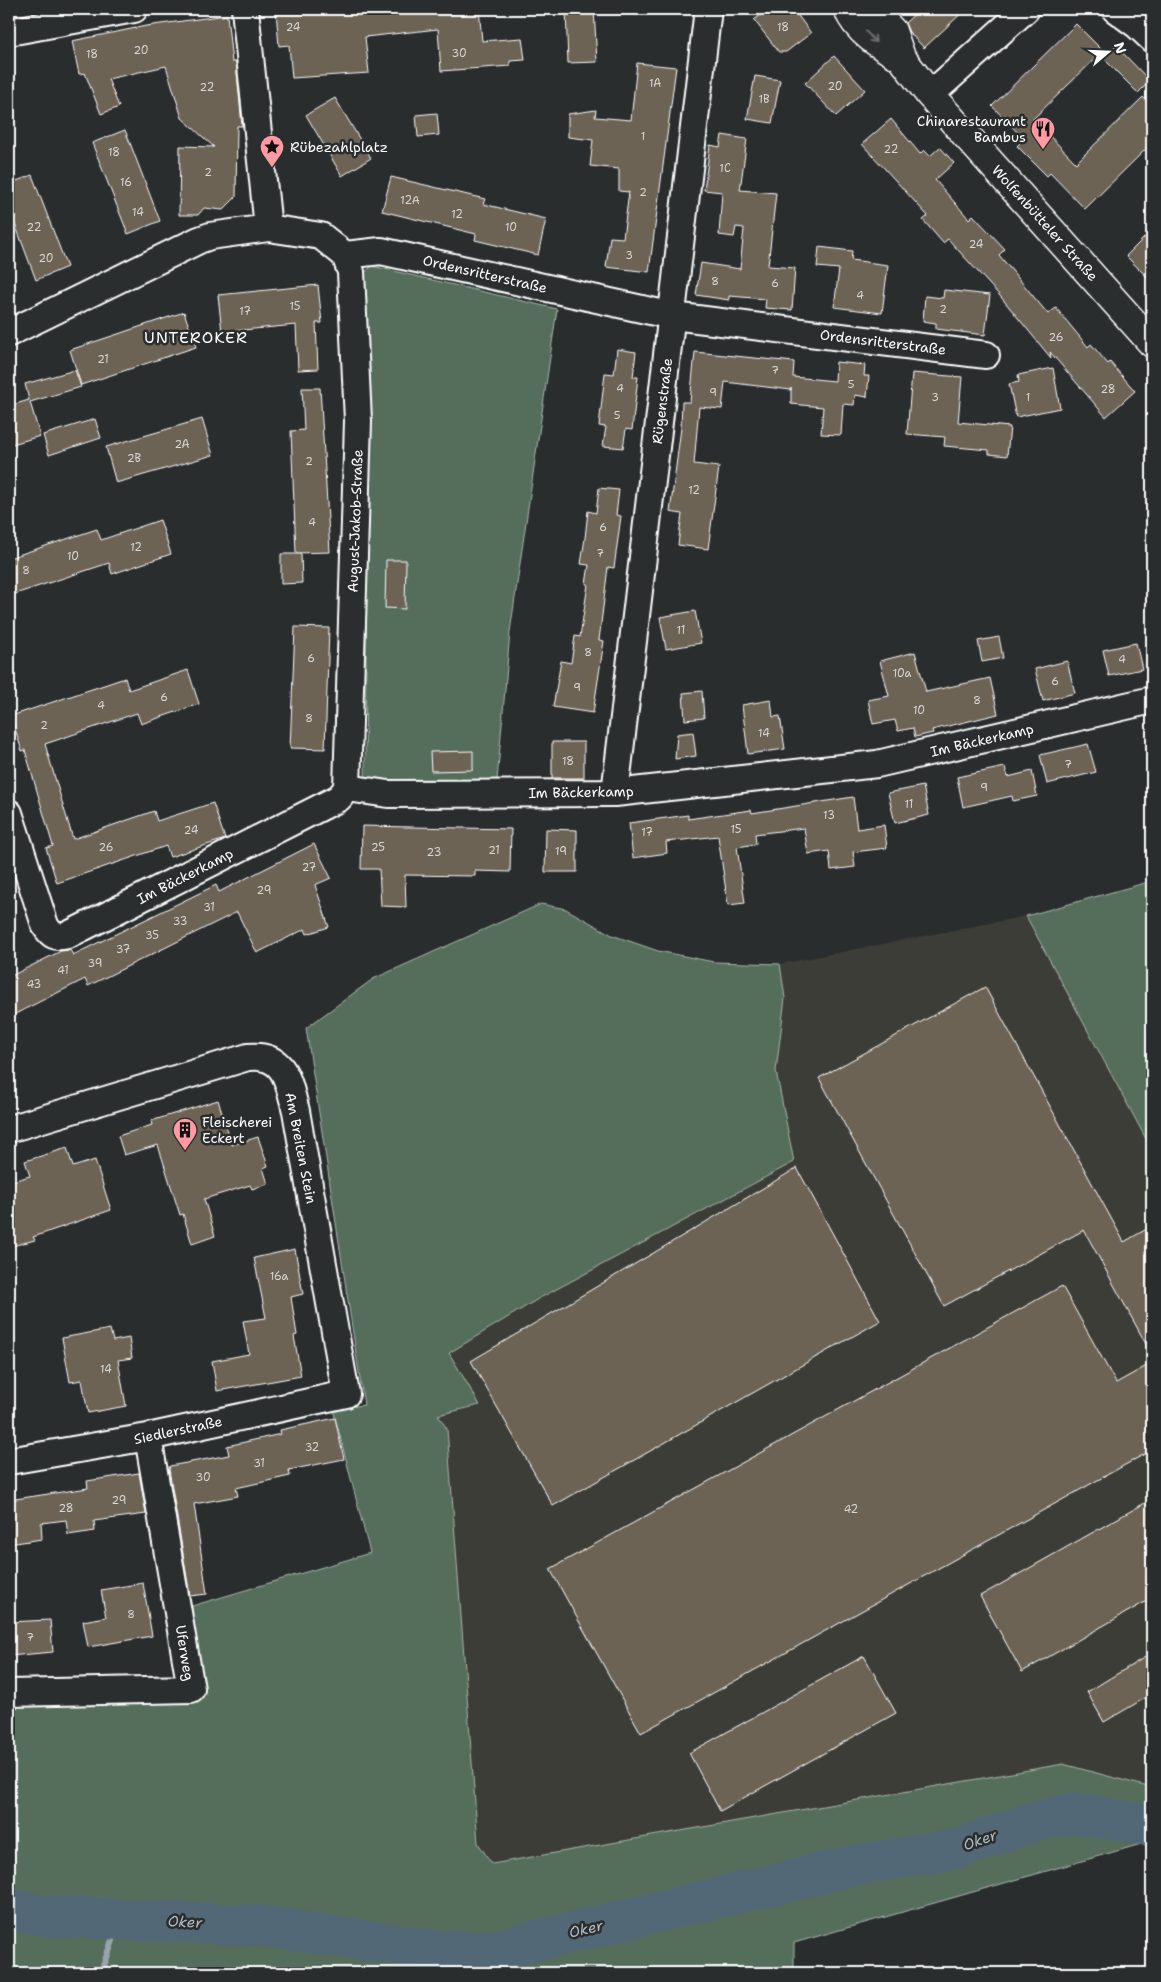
<svg xmlns="http://www.w3.org/2000/svg" width="1161" height="1982" viewBox="0 0 1161 1982" font-family="'Shantell Sans',sans-serif">
<rect width="100%" height="100%" fill="#2a2d2e"/>
<filter id="ink" filterUnits="userSpaceOnUse"><feTurbulence type="fractalNoise" baseFrequency=".02" numOctaves="2"/><feDisplacementMap in="SourceGraphic" scale="10" xChannelSelector="R" yChannelSelector="G"/><feConvolveMatrix kernelMatrix="1 2 1 2 8 2 1 2 1" color-interpolation-filters="sRGB"/></filter>
<g filter="url(#ink)">
<!-- built -->
<path fill="#3e3e39" d="M 1026,916 L 1152,1150 L 1152,1788 L 1063,1764 L 492,1864 L 478,1843 L 447,1429 L 438,1414 L 479,1404 L 448,1353 L 538,1299 L 794,1162 L 776,1071 L 785,998 L 780,964 Z"/>
<!-- green -->
<path fill="#556e5c" stroke="#aab6ae" d="M 372,266 L 557,309 L 510,632 L 497,781 L 365,781 L 368,420 L 363,274 Z
M 1152,881 L 1152,1150 L 1026,916 Z
M 541,904 L 566,909 L 612,935 L 658,951 L 714,962 L 780,964 L 785,998 L 776,1071 L 794,1162 L 538,1299 L 449,1353 L 480,1405 L 438,1415 L 447,1429 L 478,1843 L 492,1864 L 1063,1764 L 1152,1788 L 1152,1841 L 794,1943 L 794,1973 L 9,1973 L 9,1700 L 202,1697 L 192,1606 L 370,1553 L 333,1409 L 364,1405 L 306,1028 L 373,979 Z"/>
<g fill="none" stroke-linecap="round" stroke-linejoin="round">
<!-- stream -->
<path stroke="#97a4ad" stroke-width="7" d="M 101,1973 L 120,1919"/>
<!-- river -->
<path stroke="#526776" stroke-width="41" d="M 9,1909 L 47,1916 L 262,1926 L 440,1951 L 493,1951 L 843,1868 L 960,1848 L 1036,1821 L 1075,1813 L 1152,1826"/>
</g>
<!-- building -->
<path fill="#6c6454" stroke="#fff" d="M 295,9 L 479,9 L 482,41 L 522,38 L 525,60 L 510,61 L 510,66 L 441,71 L 438,29 L 365,37 L 369,73 L 292,78 L 289,45 L 279,46 L 276,11 Z
M 566,9 L 594,9 L 597,62 L 568,63 Z
M 769,9 L 793,9 L 811,33 L 786,52 L 779,52 L 754,20 Z
M 920,9 L 966,9 L 924,48 L 909,32 L 905,23 Z
M 227,15 L 232,62 L 236,62 L 242,126 L 237,126 L 236,197 L 223,210 L 204,208 L 198,215 L 179,215 L 180,146 L 214,147 L 182,118 L 166,66 L 108,79 L 119,107 L 101,114 L 85,73 L 79,74 L 72,41 L 146,26 Z
M 1076,24 L 1103,51 L 1033,119 L 1076,163 L 1143,97 L 1152,107 L 1152,143 L 1085,209 L 1050,173 L 1047,176 L 1017,146 L 1024,139 L 992,106 Z
M 1116,46 L 1150,81 L 1138,93 L 1103,58 Z
M 834,56 L 865,90 L 836,116 L 805,83 Z
M 637,63 L 676,67 L 649,272 L 606,267 L 610,237 L 623,238 L 629,192 L 619,191 L 619,169 L 590,166 L 593,140 L 568,137 L 568,114 L 596,110 L 595,117 L 631,120 Z
M 755,76 L 780,80 L 772,123 L 747,119 Z
M 335,98 L 371,158 L 342,176 L 306,115 Z
M 437,113 L 439,135 L 418,137 L 416,115 Z
M 891,119 L 920,154 L 924,150 L 930,156 L 940,147 L 954,163 L 935,180 L 969,219 L 973,215 L 1005,249 L 999,255 L 1048,314 L 1056,308 L 1088,347 L 1091,344 L 1108,364 L 1110,362 L 1135,391 L 1106,417 L 1050,352 L 1051,358 L 1000,296 L 948,239 L 943,243 L 923,220 L 928,216 L 862,144 Z
M 125,130 L 160,221 L 128,234 L 92,143 Z
M 722,135 L 747,139 L 740,190 L 776,193 L 768,266 L 795,268 L 792,310 L 765,308 L 766,299 L 729,296 L 729,300 L 696,295 L 701,263 L 740,269 L 744,228 L 736,227 L 734,237 L 719,235 L 722,192 L 704,190 L 710,145 L 720,147 Z
M 32,175 L 67,267 L 36,280 L 9,208 L 9,184 Z
M 391,177 L 485,199 L 483,204 L 546,219 L 538,255 L 475,240 L 476,234 L 382,211 Z
M 1152,230 L 1152,282 L 1126,256 Z
M 819,247 L 852,251 L 851,260 L 888,265 L 882,313 L 834,307 L 839,269 L 817,267 Z
M 318,285 L 322,323 L 316,323 L 318,369 L 298,370 L 296,325 L 222,332 L 218,295 Z
M 944,290 L 990,295 L 985,335 L 936,329 L 936,323 L 923,321 L 925,296 L 943,298 Z
M 184,312 L 196,347 L 81,385 L 70,350 Z
M 617,349 L 636,352 L 633,377 L 638,377 L 632,430 L 626,429 L 623,448 L 603,446 L 606,427 L 599,426 L 605,373 L 614,374 Z
M 695,352 L 794,362 L 793,377 L 835,381 L 836,362 L 865,365 L 864,376 L 869,376 L 867,397 L 855,395 L 854,405 L 843,404 L 841,435 L 821,434 L 823,407 L 791,404 L 791,388 L 791,390 L 725,382 L 722,409 L 699,407 L 694,464 L 719,467 L 708,549 L 678,545 L 682,514 L 670,512 L 681,428 L 682,402 L 690,402 Z
M 1053,368 L 1060,408 L 1016,417 L 1009,384 L 1019,382 L 1018,375 Z
M 75,370 L 81,387 L 30,402 L 40,436 L 9,445 L 9,406 L 29,400 L 25,384 Z
M 912,373 L 962,377 L 958,422 L 1010,427 L 1007,456 L 989,454 L 989,450 L 944,446 L 945,437 L 907,434 Z
M 302,388 L 320,388 L 330,552 L 296,553 L 291,431 L 304,430 Z
M 95,419 L 101,438 L 49,455 L 43,435 Z
M 202,419 L 213,455 L 116,483 L 106,447 Z
M 599,488 L 619,490 L 616,515 L 621,516 L 614,568 L 608,567 L 599,640 L 604,641 L 593,713 L 553,707 L 561,661 L 571,663 L 575,636 L 580,637 L 588,584 L 586,584 L 589,565 L 581,564 L 585,538 L 588,511 L 596,513 Z
M 160,520 L 171,554 L 112,574 L 109,563 L 9,596 L 9,558 L 97,529 L 101,540 Z
M 281,554 L 301,554 L 302,583 L 281,584 Z
M 386,560 L 406,560 L 405,609 L 385,608 Z
M 695,611 L 701,643 L 666,649 L 660,617 Z
M 295,627 L 329,628 L 325,749 L 290,748 Z
M 999,637 L 1003,658 L 982,662 L 978,641 Z
M 1136,643 L 1142,669 L 1109,676 L 1103,650 Z
M 915,652 L 926,692 L 990,678 L 998,714 L 932,730 L 933,733 L 915,737 L 913,728 L 898,731 L 895,720 L 873,724 L 868,700 L 889,696 L 880,661 Z
M 1067,661 L 1075,693 L 1043,701 L 1035,669 Z
M 188,670 L 199,704 L 141,724 L 137,713 L 45,744 L 73,839 L 154,811 L 157,821 L 213,803 L 225,839 L 170,857 L 166,846 L 57,883 L 46,848 L 53,846 L 25,750 L 22,751 L 11,716 L 125,678 L 129,690 Z
M 702,691 L 704,718 L 685,720 L 683,693 Z
M 771,700 L 773,717 L 780,716 L 785,749 L 748,754 L 742,705 Z
M 693,732 L 696,756 L 675,759 L 677,734 Z
M 552,742 L 584,742 L 584,778 L 552,778 Z
M 1088,744 L 1096,772 L 1047,784 L 1040,755 Z
M 473,751 L 473,770 L 431,771 L 430,752 Z
M 1005,767 L 1008,777 L 1032,771 L 1037,796 L 1013,801 L 1012,796 L 963,807 L 957,777 Z
M 923,786 L 929,815 L 895,823 L 888,793 Z
M 853,797 L 857,829 L 884,825 L 887,848 L 853,852 L 855,867 L 831,870 L 829,851 L 808,854 L 804,828 L 755,834 L 756,844 L 737,847 L 745,903 L 728,905 L 718,836 L 666,842 L 667,853 L 633,858 L 629,823 L 688,815 L 688,819 L 751,810 L 752,813 Z
M 362,826 L 511,829 L 510,872 L 475,871 L 475,876 L 405,875 L 406,907 L 381,906 L 379,869 L 361,869 Z
M 546,829 L 577,830 L 577,872 L 545,872 Z
M 314,844 L 331,878 L 315,885 L 329,927 L 307,934 L 305,929 L 257,953 L 237,912 L 88,986 L 85,979 L 9,1017 L 9,977 L 61,951 L 70,950 L 73,955 L 216,885 L 219,892 Z
M 985,987 L 1124,1242 L 1152,1226 L 1152,1355 L 1084,1230 L 944,1306 L 819,1078 Z
M 218,1100 L 232,1145 L 258,1137 L 268,1166 L 263,1168 L 268,1184 L 252,1189 L 250,1185 L 204,1199 L 215,1236 L 192,1244 L 183,1214 L 180,1215 L 158,1145 L 124,1155 L 118,1136 L 152,1125 L 151,1121 Z
M 67,1148 L 73,1167 L 95,1160 L 111,1210 L 33,1237 L 35,1240 L 12,1246 L 9,1235 L 9,1182 L 30,1176 L 25,1161 Z
M 797,1168 L 880,1321 L 553,1506 L 471,1361 Z
M 295,1249 L 303,1294 L 291,1297 L 297,1335 L 294,1336 L 301,1376 L 217,1391 L 212,1361 L 249,1354 L 243,1321 L 266,1318 L 254,1258 Z
M 1062,1286 L 1116,1383 L 1152,1363 L 1152,1450 L 641,1733 L 550,1569 Z
M 110,1329 L 113,1341 L 129,1338 L 132,1358 L 118,1360 L 126,1406 L 88,1413 L 82,1380 L 70,1382 L 62,1338 Z
M 335,1418 L 344,1459 L 289,1470 L 290,1476 L 236,1488 L 238,1496 L 194,1504 L 207,1594 L 190,1596 L 169,1469 L 170,1466 L 229,1455 L 227,1446 L 281,1434 L 280,1430 Z
M 139,1473 L 146,1514 L 94,1521 L 95,1531 L 68,1535 L 66,1520 L 41,1523 L 42,1539 L 9,1544 L 9,1500 L 88,1488 L 87,1481 Z
M 1152,1499 L 1152,1598 L 1022,1672 L 980,1596 Z
M 143,1583 L 152,1636 L 88,1647 L 83,1621 L 106,1617 L 101,1590 Z
M 50,1620 L 53,1652 L 9,1656 L 9,1622 Z
M 1152,1653 L 1152,1694 L 1104,1722 L 1087,1692 Z
M 864,1656 L 896,1713 L 720,1811 L 689,1753 Z"/>
<g fill="none" stroke-linecap="round" stroke-linejoin="round">
<defs>
<path id="minor" d="M 245,9 L 268,228
M 1115,9 L 1137,25 L 1152,39
M 9,32 L 134,9
M 930,95 L 1026,9
M 345,255 L 351,272 L 358,421 L 347,788
M 9,333 L 199,240 L 210,236 L 268,228 L 321,236 L 345,255 L 381,251 L 673,316 L 986,355
M 347,788 L 388,794 L 615,793 L 877,764 L 1152,700
M 615,793 L 708,9
M 9,813 L 45,925 C 51,936 56,938 68,935 L 339,798 L 347,788
M 9,1129 L 248,1057 C 286,1053 288,1082 296,1111 L 346,1394 L 148,1437 L 9,1461
M 9,1693 L 191,1689 L 148,1437"/>
<path id="secondary" d="M 848,9 C 856,31 881,46 901,57
M 871,9 L 892,31 L 901,57 L 930,95 L 1152,343"/>
</defs>
<!-- minor casing -->
<use href="#minor" stroke="#fff" stroke-width="30"/>
<!-- secondary casing -->
<use href="#secondary" stroke="#fff" stroke-width="31"/>
<!-- minor -->
<use href="#minor" stroke="#2a2d2e" stroke-width="26"/>
<!-- secondary -->
<use href="#secondary" stroke="#2a2d2e" stroke-width="28"/>
</g>
<!-- one-way arrows -->
<defs><path id="oneway-shaft" d="M-6 0H5M1.5-3L5.5 0L1.5 3" fill="none" stroke-width="1.6" stroke-linecap="round" stroke-linejoin="round" transform="scale(1.25)"/></defs>
<use stroke="#6a6c6d" href="#oneway-shaft" transform="translate(871 37) rotate(47)"/>
</g>
<!-- icons -->
<defs>
<symbol id="restaurant-pin" viewBox="-11 -11 22 30"><path d="M0 17L-7.5 6A9.5 9.5 0 1 1 7.5 6Z" fill="#ff9aa2" stroke="#2a2d2e"/><path d="M-5-6h1v4h1v-4h1v4h1v-4h1v5L-1.5 .5V6h-2V.5L-5-1ZM5-6V6H3V1.5H1.5Q1.5-4 5-6Z" fill="#111"/></symbol>
<symbol id="sight-pin" viewBox="-11 -11 22 30"><path d="M0 17L-7.5 6A9.5 9.5 0 1 1 7.5 6Z" fill="#ff9aa2" stroke="#2a2d2e"/><path d="M0-6L1.8-2.2L6-1.7L2.9 1.2L3.7 5.4L0 3.3L-3.7 5.4L-2.9 1.2L-6-1.7L-1.8-2.2Z" fill="#111"/></symbol>
<symbol id="building-pin" viewBox="-11 -11 22 30"><path d="M0 17L-7.5 6A9.5 9.5 0 1 1 7.5 6Z" fill="#ff9aa2" stroke="#2a2d2e"/><path d="M-4-6H4V6H1V3H-1V6H-4ZM-2.5-4.3h1.7v1.8h-1.7ZM.8-4.3h1.7v1.8H.8ZM-2.5-1h1.7V.8h-1.7ZM.8-1h1.7V.8H.8Z" fill="#111"/></symbol>
</defs>
<g fill-rule="evenodd">
<use href="#restaurant-pin" x="1029" y="115" width="28" height="38"/>
<use href="#sight-pin" x="258" y="133" width="28" height="38"/>
<use href="#building-pin" x="171" y="1116" width="28" height="38"/>
</g>
<g text-anchor="middle" stroke-width="5" stroke-linejoin="round" paint-order="stroke">
<!-- number labels -->
<g font-size="11" fill="#dad8d4">
<text x="293" y="31">24</text>
<text x="783" y="31">18</text>
<text x="141" y="54">20</text>
<text x="459" y="57">30</text>
<text x="92" y="58">18</text>
<text x="655" y="87">1A</text>
<text x="835" y="90">20</text>
<text x="207" y="91">22</text>
<text x="764" y="103">1B</text>
<text x="643" y="140">1</text>
<text x="891" y="153">22</text>
<text x="114" y="156">18</text>
<text x="725" y="172">1C</text>
<text x="208" y="176">2</text>
<text x="126" y="186">16</text>
<text x="643" y="196">2</text>
<text x="410" y="204">12A</text>
<text x="138" y="216">14</text>
<text x="457" y="218">12</text>
<text x="34" y="231">22</text>
<text x="511" y="231">10</text>
<text x="976" y="248">24</text>
<text x="629" y="259">3</text>
<text x="46" y="262">20</text>
<text x="715" y="285">8</text>
<text x="775" y="287">6</text>
<text x="860" y="299">4</text>
<text x="295" y="310">15</text>
<text x="943" y="313">2</text>
<text x="245" y="315">17</text>
<text x="1056" y="341">26</text>
<text x="103" y="363">21</text>
<text x="775" y="374">7</text>
<text x="851" y="388">5</text>
<text x="620" y="392">4</text>
<text x="1108" y="393">28</text>
<text x="713" y="396">9</text>
<text x="935" y="401">3</text>
<text x="1028" y="401">1</text>
<text x="617" y="419">5</text>
<text x="182" y="448">2A</text>
<text x="134" y="462">2B</text>
<text x="309" y="465">2</text>
<text x="694" y="494">12</text>
<text x="312" y="526">4</text>
<text x="603" y="531">6</text>
<text x="136" y="551">12</text>
<text x="600" y="557">7</text>
<text x="73" y="560">10</text>
<text x="26" y="574">8</text>
<text x="681" y="634">11</text>
<text x="588" y="656">8</text>
<text x="311" y="662">6</text>
<text x="1122" y="663">4</text>
<text x="902" y="677">10a</text>
<text x="1055" y="685">6</text>
<text x="577" y="691">9</text>
<text x="164" y="701">6</text>
<text x="977" y="704">8</text>
<text x="101" y="709">4</text>
<text x="919" y="714">10</text>
<text x="309" y="722">8</text>
<text x="44" y="729">2</text>
<text x="764" y="737">14</text>
<text x="568" y="765">18</text>
<text x="1068" y="768">7</text>
<text x="984" y="791">9</text>
<text x="909" y="808">11</text>
<text x="829" y="819">13</text>
<text x="736" y="833">15</text>
<text x="191" y="834">24</text>
<text x="647" y="836">17</text>
<text x="106" y="851">26</text>
<text x="378" y="851">25</text>
<text x="494" y="854">21</text>
<text x="561" y="855">19</text>
<text x="434" y="856">23</text>
<text x="309" y="871">27</text>
<text x="264" y="894">29</text>
<text x="209" y="911">31</text>
<text x="180" y="925">33</text>
<text x="152" y="939">35</text>
<text x="123" y="953">37</text>
<text x="95" y="967">39</text>
<text x="63" y="974">41</text>
<text x="34" y="988">43</text>
<text x="279" y="1280">16a</text>
<text x="106" y="1373">14</text>
<text x="312" y="1451">32</text>
<text x="259" y="1467">31</text>
<text x="203" y="1481">30</text>
<text x="119" y="1504">29</text>
<text x="66" y="1512">28</text>
<text x="851" y="1513">42</text>
<text x="131" y="1618">8</text>
<text x="30" y="1641">7</text>
</g>
<!-- poi labels -->
<g font-size="14" fill="#fff" stroke="#2a2d2e" text-anchor="start">
<text x="1026" y="126" text-anchor="end">Chinarestaurant<tspan x="1026" dy="16">Bambus</tspan></text>
<text x="290" y="152">Rübezahlplatz</text>
<text x="202" y="1127">Fleischerei<tspan x="202" dy="16">Eckert</tspan></text>
</g>
<!-- street labels -->
<g font-size="14" fill="#fff" stroke="#2a2d2e">
<text transform="translate(1045 223) rotate(48)" y="5">Wolfenbütteler Straße</text>
<text transform="translate(485 274) rotate(13)" y="5">Ordensritterstraße</text>
<text transform="translate(883 342) rotate(7)" y="5">Ordensritterstraße</text>
<text transform="translate(662 401) rotate(-83)" y="5">Rügenstraße</text>
<text transform="translate(355 521) rotate(-88)" y="5">August-Jakob-Straße</text>
<text transform="translate(982 740) rotate(-13)" y="5">Im Bäckerkamp</text>
<text transform="translate(581 792) rotate(-1)" y="5">Im Bäckerkamp</text>
<text transform="translate(185 876) rotate(-27)" y="5">Im Bäckerkamp</text>
<text transform="translate(301 1148) rotate(79)" y="5">Am Breiten Stein</text>
<text transform="translate(178 1430) rotate(-12)" y="5">Siedlerstraße</text>
<text transform="translate(185 1653) rotate(81)" y="5">Uferweg</text>
</g>
<!-- water labels -->
<g font-size="15" font-style="italic" fill="#b1bbc1" stroke="#2a2d2e">
<text transform="translate(980 1840) rotate(-19)" y="5">Oker</text>
<text transform="translate(185 1922) rotate(3)" y="5">Oker</text>
<text transform="translate(586 1929) rotate(-13)" y="5">Oker</text>
</g>
<!-- quarter labels -->
<g font-size="16" letter-spacing="1" fill="#fff" stroke="#2a2d2e">
<text x="196" y="343">UNTEROKER</text>
</g>
</g>
<!-- margin -->
<rect width="1161" height="1982" fill="none" stroke="#2a2d2e" stroke-width="30"/>
<rect x="15" y="15" width="1131" height="1952" fill="none" stroke="#fff" stroke-width="2" filter="url(#ink)"/>
<!-- north arrow -->
<g transform="translate(1108 52) rotate(71)" stroke="#2a2d2e" stroke-width="4" paint-order="stroke">
<path d="M0-4L9 19L0 12L-9 19Z" fill="#ffffff"/>
<text y="-8" font-size="14" font-weight="bold" text-anchor="middle" fill="#ffffff">N</text>
</g>
</svg>
